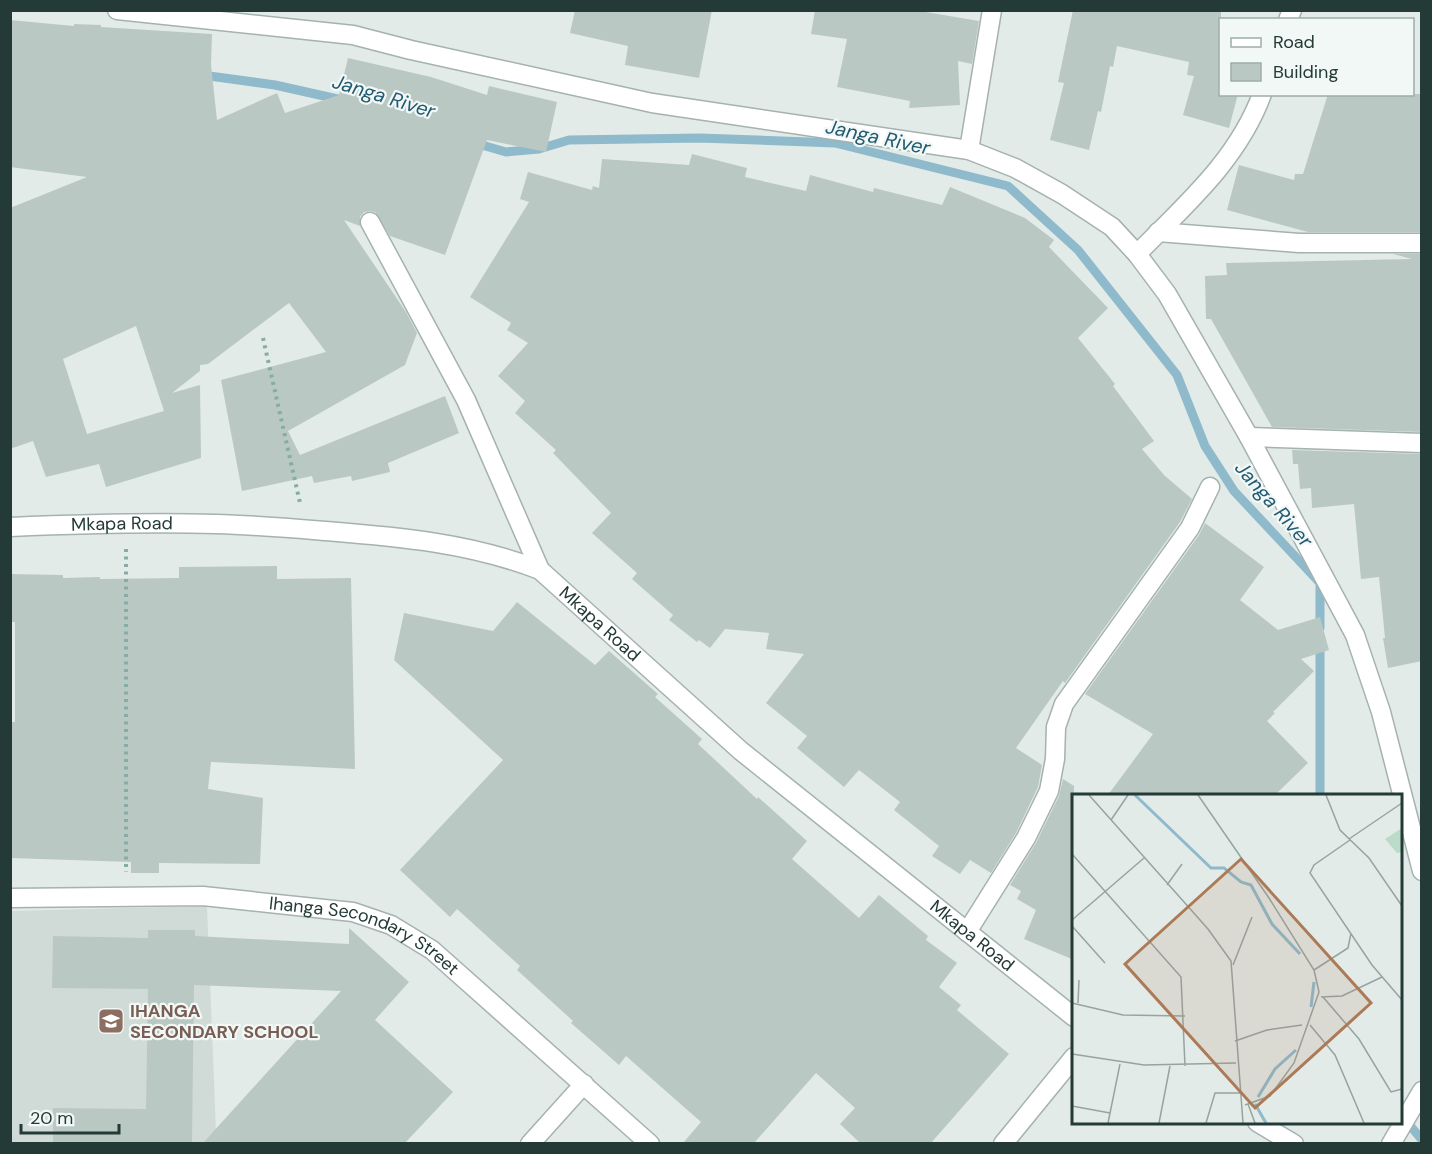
<svg xmlns="http://www.w3.org/2000/svg" width="1432" height="1154" viewBox="0 0 1432 1154" font-family="'DM Sans',sans-serif">
<rect width="100%" height="100%" fill="#e2ebe8"/>
<!-- built -->
<path fill="#d0dbd7" d="M 207,906 L 216,1131 L 202,1143 L 11,1143 L 10,911 Z"/>
<g fill="none" stroke-linecap="round" stroke-linejoin="round">
<!-- stream -->
<path stroke="#8ebacc" stroke-width="9" d="M 202,75 L 275,85 L 342,100
M 475,143 L 506,152 L 539,149 L 569,140 L 700,138 L 835,143 L 1008,186 L 1078,250 L 1177,375 L 1205,446 L 1234,491 L 1320,583 L 1320,628
M 1320,642 L 1320,796
M 1404,1118 L 1422,1140"/>
</g>
<!-- building -->
<path fill="#bac8c4" fill-rule="evenodd" d="M 575,10 L 712,10 L 699,78 L 625,65 L 628,46 L 570,33 Z
M 815,10 L 914,10 L 979,21 L 972,64 L 958,61 L 960,105 L 909,108 L 910,101 L 837,87 L 847,39 L 811,34 Z
M 1073,10 L 1221,10 L 1221,94 L 1238,94 L 1229,128 L 1183,115 L 1194,76 L 1187,75 L 1189,62 L 1117,46 L 1113,67 L 1110,66 L 1101,112 L 1098,111 L 1089,150 L 1050,140 L 1064,83 L 1058,82 Z
M 10,20 L 74,26 L 74,24 L 101,25 L 101,27 L 212,34 L 211,65 L 217,120 L 277,93 L 285,113 L 339,95 L 348,58 L 431,77 L 487,95 L 489,86 L 557,102 L 546,152 L 487,140 L 445,255 L 390,236 L 375,212 L 370,211 L 364,212 L 360,217 L 360,226 L 344,220 L 406,312 L 417,333 L 405,365 L 288,431 L 300,455 L 445,396 L 459,433 L 388,463 L 390,472 L 352,481 L 351,476 L 314,483 L 312,476 L 242,491 L 221,380 L 326,352 L 289,303 L 208,364 L 200,365 L 200,371 L 172,393 L 200,385 L 201,458 L 106,487 L 99,464 L 46,477 L 33,441 L 10,449 L 10,208 L 87,177 L 10,167 ZM 136,326 L 164,411 L 87,434 L 63,359 Z
M 1328,94 L 1422,94 L 1422,232 L 1308,232 L 1227,210 L 1239,165 L 1294,180 L 1295,174 L 1303,174 Z
M 692,154 L 747,168 L 745,177 L 806,191 L 810,175 L 873,192 L 874,188 L 942,205 L 950,187 L 1025,218 L 1054,240 L 1049,247 L 1108,308 L 1078,338 L 1115,384 L 1113,386 L 1154,441 L 1142,449 L 1164,475 L 1192,499 L 1180,522 L 1065,683 L 1063,681 L 1016,748 L 1042,765 L 1038,787 L 1016,833 L 991,873 L 970,860 L 960,874 L 932,856 L 939,846 L 894,810 L 900,802 L 859,770 L 844,787 L 797,748 L 807,736 L 766,703 L 804,654 L 766,649 L 769,633 L 725,629 L 710,648 L 699,640 L 697,642 L 669,620 L 673,615 L 632,579 L 637,573 L 592,533 L 611,513 L 553,453 L 556,450 L 515,413 L 525,401 L 498,376 L 528,343 L 507,330 L 511,323 L 470,297 L 529,202 L 520,199 L 528,172 L 592,190 L 593,186 L 599,188 L 602,159 L 689,165 Z
M 1393,254 L 1422,254 L 1422,432 L 1272,427 L 1211,319 L 1206,319 L 1205,276 L 1227,275 L 1226,263 L 1412,259 Z
M 1292,450 L 1422,454 L 1422,661 L 1388,668 L 1383,638 L 1385,638 L 1379,577 L 1361,579 L 1354,504 L 1312,508 L 1311,488 L 1300,489 L 1298,464 L 1293,464 Z
M 1205,523 L 1264,567 L 1240,600 L 1278,630 L 1320,617 L 1329,650 L 1301,659 L 1314,671 L 1273,712 L 1275,713 L 1267,721 L 1308,763 L 1275,795 L 1108,795 L 1153,734 L 1085,694 L 1199,535 Z
M 277,566 L 277,579 L 351,578 L 355,769 L 211,762 L 208,789 L 263,798 L 260,864 L 159,863 L 159,873 L 131,873 L 131,862 L 10,858 L 10,722 L 15,722 L 15,622 L 10,622 L 10,574 L 63,575 L 63,578 L 100,577 L 100,579 L 179,578 L 179,567 Z
M 517,602 L 595,665 L 609,651 L 658,694 L 655,697 L 702,739 L 698,744 L 757,799 L 758,797 L 807,841 L 792,859 L 859,918 L 879,895 L 928,936 L 926,940 L 957,963 L 939,987 L 961,1005 L 957,1010 L 1009,1054 L 931,1143 L 860,1143 L 840,1124 L 855,1108 L 816,1073 L 754,1143 L 683,1143 L 701,1122 L 626,1056 L 619,1065 L 571,1023 L 573,1021 L 517,970 L 520,966 L 457,909 L 450,917 L 400,870 L 503,760 L 394,660 L 404,613 L 493,631 Z
M 1063,779 L 1074,786 L 1074,960 L 1024,939 L 1036,910 L 1017,899 L 1021,891 L 1010,885 L 1036,843 L 1059,796 Z
M 349,928 L 409,982 L 375,1020 L 453,1092 L 405,1143 L 203,1143 L 341,991 L 194,985 L 192,1143 L 53,1143 L 53,1108 L 146,1109 L 148,989 L 52,988 L 53,936 L 148,938 L 148,930 L 195,930 L 195,936 L 349,944 Z"/>
<g fill="none" stroke-linecap="round" stroke-linejoin="round">
<defs>
<g id="minor">
<path d="M 117,10 L 353,35 L 411,50 L 652,103 L 969,150 L 1015,168 L 1062,194 L 1112,227 L 1137,254 L 1167,294 L 1249,437 L 1355,635 L 1381,712 L 1422,871"/>
<path d="M 1288,20 L 1292,10"/>
<path d="M 969,150 L 992,10"/>
<path d="M 370,222 L 466,400 L 540,570"/>
<path d="M 1158,232 L 1299,243 L 1422,243"/>
<path d="M 1137,254 C 1184,206 1238,160 1262,94"/>
<path d="M 1249,437 L 1422,443"/>
<path id="s1" d="M 10,527 C 79,524 148,522 216,524 C 253,525 289,528 326,531 C 400,537 470,543 540,570 L 741,751 L 1074,1017"/>
<path id="s2" d="M 10,898 L 203,896 L 353,912 L 391,925 L 432,950 L 650,1144"/>
<path d="M 967,932 L 1026,838 L 1049,791 L 1055,759 L 1056,727 L 1064,704 L 1190,528 L 1210,487"/>
<path d="M 1257,1122 L 1294,1144"/>
<path d="M 530,1144 L 584,1084"/>
<path d="M 1003,1144 L 1074,1057"/>
<path d="M 1391,1144 L 1422,1091"/>
</g>
</defs>
<!-- minor casing -->
<use href="#minor" stroke="#a5b2af" stroke-width="21"/>
<!-- path -->
<path stroke="#85aca5" stroke-width="4" stroke-dasharray="3 4.5" stroke-linecap="butt" d="M 263,338 L 300,503
M 126,549 L 126,872"/>
<!-- minor -->
<use href="#minor" stroke="#fff" stroke-width="18"/>
</g>
<!-- icons -->
<defs>
<symbol id="school-square" viewBox="-11 -11 22 22"><rect x="-9" y="-9" width="18" height="18" rx="4" fill="#8d6e63" stroke="#f2f8f6"/><path d="M0-5L7-2L0 1L-7-2ZM-4 1L0 2.5L4 1V4Q0 6-4 4Z" fill="#fff"/></symbol>
</defs>
<g fill-rule="evenodd">
<use href="#school-square" x="96" y="1006" width="30" height="30"/>
</g>
<g text-anchor="middle" stroke-width="4.5" stroke-linejoin="round" paint-order="stroke">
<!-- street labels -->
<g font-size="18" fill="#233a37" stroke="#f2f8f6">
<text dy="6" stroke="none"><textPath href="#s1" startOffset="112">Mkapa Road</textPath></text>
<text dy="6" stroke="none"><textPath href="#s1" startOffset="615">Mkapa Road</textPath></text>
<text dy="6" stroke="none"><textPath href="#s1" startOffset="1101">Mkapa Road</textPath></text>
<text dy="6" stroke="none"><textPath href="#s2" startOffset="362">Ihanga Secondary Street</textPath></text>
</g>
<!-- education labels -->
<g font-size="18" font-weight="bold" fill="#785e54" stroke="#f2f8f6" text-anchor="start">
<text x="130" y="1017">IHANGA<tspan x="130" dy="21">SECONDARY SCHOOL</tspan></text>
</g>
<!-- water labels -->
<g font-size="20" font-style="italic" fill="#225a72" stroke="#f2f8f6">
<text transform="translate(384 96) rotate(17)" y="7">Janga River</text>
<text transform="translate(878 137) rotate(12)" y="7">Janga River</text>
<text transform="translate(1274 504) rotate(49)" y="7">Janga River</text>
</g>
</g>
<!-- overview -->
<g transform="translate(1072 794)">
<rect width="330" height="330" fill="#e2ebe8"/>
<path d="M 330,34 L 330,58 L 325,59 L 313,45 Z" fill="#bcdac8"/>
<path fill="none" stroke="#8ebacc" stroke-width="3" d="M 63,1 L 139,74 L 152,74 L 169,88 L 179,91 L 200,130 L 228,160M 239,213 L 242,188M 186,303 L 203,275 L 224,256M 183,310 L 194,329"/>
<path fill="none" stroke="#96a4a1" stroke-width="1.5" d="M 17,1 L 136,135 L 159,167 L 171,329M 126,1 L 197,104 L 242,176 L 247,198 L 222,269 L 198,302 L 173,311M 254,1 L 268,36 L 297,64 L 330,112M 39,26 L 56,1M 277,45 L 330,9M 278,46 L 242,71 L 238,79 L 300,171 L 330,206M 0,60 L 109,183 L 113,272M 95,91 L 110,70M 0,126 L 72,64M 0,132 L 33,169M 161,171 L 180,123M 242,176 L 276,154 L 279,139M 249,203 L 270,202 L 310,183M 251,203 L 287,245 L 319,298 L 330,295M 0,209 L 51,221 L 113,222M 6,209 L 7,186M 238,231 L 263,261 L 292,329M 163,247 L 195,236 L 230,231M 0,260 L 72,271 L 164,269M 176,310 L 183,329M 0,312 L 38,319M 36,329 L 48,270M 87,329 L 98,272M 134,329 L 143,299 L 171,299"/>
<path fill="#ac7a56" fill-opacity="0.15" stroke="#ac7a56" stroke-width="3" d="M 169,65 L 299,209 L 183,314 L 53,170 Z"/>
<rect width="330" height="330" fill="none" stroke="#233a37" stroke-width="3"/>
</g>
<!-- border -->
<rect width="1432" height="1154" fill="none" stroke="#233a37" stroke-width="24"/>
<!-- legend -->
<rect x="1219" y="18" width="195" height="78" fill="#f2f8f6" stroke="#9facaa" stroke-width="1.5"/>
<rect x="1231" y="38" width="30" height="9" fill="#ffffff" stroke="#9facaa" stroke-width="1.5"/>
<text x="1273" y="48" font-size="18" fill="#233a37">Road</text>
<rect x="1231" y="63" width="30" height="18" fill="#bac8c4" stroke="#9facaa" stroke-width="1.5"/>
<text x="1273" y="78" font-size="18" fill="#233a37">Building</text>
<!-- scale -->
<path d="M21 1124v9h98v-9" fill="none" stroke="#233a37" stroke-width="3"/>
<text x="30" y="1124" font-size="18" fill="#233a37" stroke="#f2f8f6" stroke-width="4.5" paint-order="stroke">20 m</text>
</svg>
